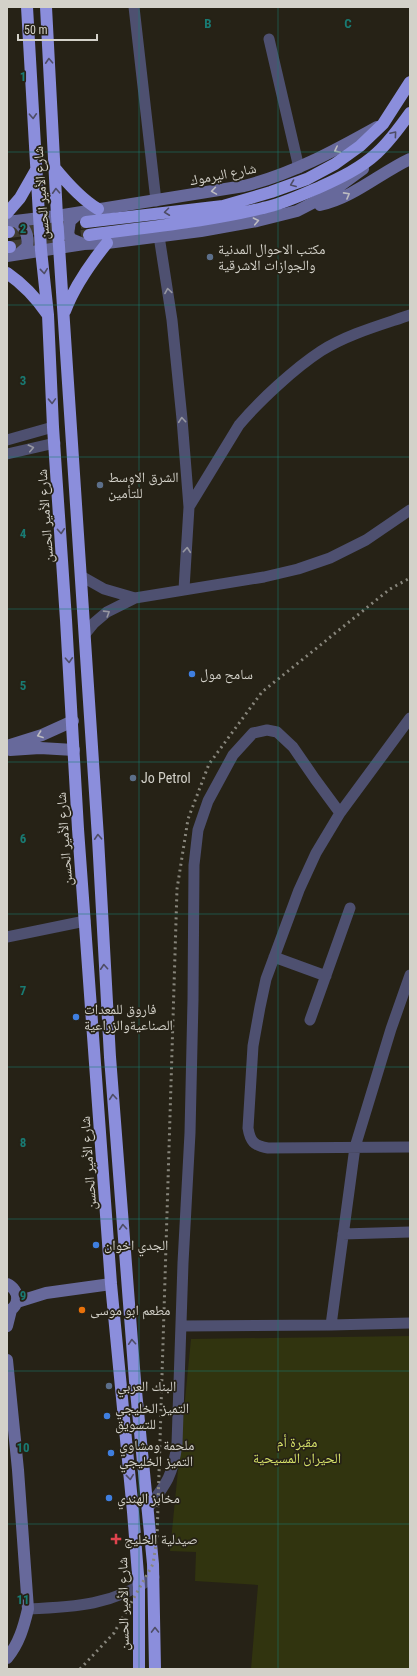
<svg xmlns="http://www.w3.org/2000/svg" width="417" height="1676" viewBox="0 0 417 1676" font-family="'Roboto Condensed','Noto Naskh Arabic',sans-serif">
<rect width="100%" height="100%" fill="#262216"/>
<!-- green -->
<path fill="#31340f" d="M 410,1336 L 410,1669 L 251,1669 L 258,1585 L 195,1581 L 196,1552 L 170,1551 L 191,1339 Z"/>
<g fill="none" stroke-linecap="round" stroke-linejoin="round">
<!-- highway-tunnel -->
<path stroke="#403c31" stroke-width="12" stroke-dasharray="12 6" stroke-linecap="butt" d="M 9,232 L 86,222
M 10,247 L 89,235"/>
<!-- street -->
<path stroke="#4e5070" stroke-width="11" d="M 134,7 L 156,201
M 269,39 L 299,168
M 159,236 L 172,320 L 182,419 L 189,507 L 184,589
M 7,440 L 53,427
M 7,454 L 55,443
M 189,507 L 239,425 C 259,401 295,368 321,351 C 348,334 381,325 410,315
M 81,576 L 104,589 L 135,598
M 85,634 L 94,623 L 107,612 L 135,598 L 264,577 L 298,569 L 330,558 L 366,540 L 410,510
M 410,718 L 340,813 L 316,853 L 299,890 L 266,979 L 260,1007 L 253,1046 L 248,1128 C 250,1141 254,1146 268,1148 L 410,1147
M 7,937 L 85,921
M 274,957 L 326,976
M 310,1020 L 350,908
M 343,1234 L 410,1232
M 331,1325 L 355,1147 L 391,1029 L 410,975
M 181,1326 L 331,1325 L 410,1323
M 148,1508 C 167,1483 173,1475 177,1444 L 183,1263 L 190,1133 L 193,1000 L 194,865 L 198,830 L 208,801 L 233,755 L 253,733 L 267,730 L 277,732 L 293,747 L 315,779 L 340,813
M 28,1609 C 76,1607 113,1605 154,1577"/>
<!-- secondary -->
<path stroke="#67699b" stroke-width="12" d="M 320,205 C 353,198 380,173 410,159
M 79,213 L 70,221 L 68,234 L 71,239 L 83,244
M 16,221 C 25,227 29,236 27,247 L 19,254
M 7,222 L 57,216 L 244,186 C 292,174 334,151 377,127
M 7,256 L 84,244 L 107,243 L 201,231 L 257,221 L 297,211 L 326,196 L 363,169
M 7,746 L 42,735 L 73,721
M 10,750 L 40,748 L 74,750
M 7,1284 C 20,1290 21,1306 7,1312
M 17,1302 L 46,1293 L 111,1284
M 7,1326 L 11,1310
M 7,1360 L 18,1470 L 28,1609 C 24,1626 19,1644 7,1658"/>
<!-- highway -->
<path stroke="#8b8edc" stroke-width="12" d="M 27,7 L 41,250 L 48,315 L 53,427 L 66,620 L 78,829 L 111,1284 L 133,1512 L 139,1587 L 139,1669
M 46,7 L 57,216 L 98,838 L 110,1057 L 135,1381 L 153,1564 L 155,1669
M 54,167 C 67,183 81,199 98,209
M 7,213 L 20,198 L 36,170
M 86,222 L 223,206 L 271,192 L 307,179 L 335,164 L 360,146 L 383,124 L 410,82
M 7,232 L 9,232
M 89,235 C 147,227 206,222 263,208 C 283,204 301,195 320,187 C 340,178 361,168 377,153 C 390,141 400,127 410,113
M 7,247 L 10,247
M 7,273 C 23,284 37,299 48,315
M 65,311 C 75,285 90,264 107,243"/>
<!-- rail -->
<path stroke="#88867c" stroke-width="3" stroke-dasharray="2 4" stroke-linecap="butt" d="M 80,1669 L 114,1633 L 153,1564 L 157,1538 L 177,889 L 188,819 L 209,764 L 262,692 L 390,589 L 410,578"/>
</g>
<!-- one-way arrows -->
<defs><path id="oneway-chevron" d="M-2-3.5L2.5 0L-2 3.5" fill="none" stroke-width="1.6" stroke-linecap="round" stroke-linejoin="round"/></defs>
<g stroke="#4e4d65">
<use href="#oneway-chevron" transform="translate(49 61) rotate(-93)"/>
<use href="#oneway-chevron" transform="translate(33 116) rotate(87)"/>
<use href="#oneway-chevron" transform="translate(394 134) rotate(-50)"/>
<use href="#oneway-chevron" transform="translate(293 184) rotate(159)"/>
<use href="#oneway-chevron" transform="translate(56 191) rotate(-93)"/>
<use href="#oneway-chevron" transform="translate(167 212) rotate(173)"/>
<use href="#oneway-chevron" transform="translate(44 271) rotate(84)"/>
<use href="#oneway-chevron" transform="translate(52 401) rotate(88)"/>
<use href="#oneway-chevron" transform="translate(61 531) rotate(86)"/>
<use href="#oneway-chevron" transform="translate(69 660) rotate(87)"/>
<use href="#oneway-chevron" transform="translate(98 837) rotate(-93)"/>
<use href="#oneway-chevron" transform="translate(104 967) rotate(-94)"/>
<use href="#oneway-chevron" transform="translate(113 1097) rotate(-95)"/>
<use href="#oneway-chevron" transform="translate(123 1227) rotate(-94)"/>
<use href="#oneway-chevron" transform="translate(132 1342) rotate(-94)"/>
<use href="#oneway-chevron" transform="translate(130 1477) rotate(84)"/>
<use href="#oneway-chevron" transform="translate(155 1630) rotate(-91)"/>
</g>
<g stroke="#bdbcc0">
<use href="#oneway-chevron" transform="translate(337 150) rotate(153)"/>
<use href="#oneway-chevron" transform="translate(214 191) rotate(171)"/>
<use href="#oneway-chevron" transform="translate(347 195) rotate(-29)"/>
<use href="#oneway-chevron" transform="translate(256 221) rotate(-12)"/>
<use href="#oneway-chevron" transform="translate(40 735) rotate(160)"/>
</g>
<g stroke="#9797a1">
<use href="#oneway-chevron" transform="translate(168 291) rotate(-99)"/>
<use href="#oneway-chevron" transform="translate(182 420) rotate(-95)"/>
<use href="#oneway-chevron" transform="translate(31 448) rotate(-13)"/>
<use href="#oneway-chevron" transform="translate(187 550) rotate(-85)"/>
<use href="#oneway-chevron" transform="translate(107 613) rotate(-32)"/>
</g>
<!-- grid -->
<path fill="none" stroke="#197b73" stroke-width="1" stroke-opacity="0.55" d="M 139,7 L 139,1669M 278,7 L 278,1669M 7,152 L 410,152M 7,305 L 410,305M 7,457 L 410,457M 7,609 L 410,609M 7,762 L 410,762M 7,914 L 410,914M 7,1067 L 410,1067M 7,1219 L 410,1219M 7,1371 L 410,1371M 7,1524 L 410,1524"/>
<!-- markers -->
<g fill="#5c6f8a" stroke="#262216" stroke-width="1.5">
<circle cx="210" cy="257" r="4"/>
<circle cx="100" cy="485" r="4"/>
<circle cx="133" cy="778" r="4"/>
<circle cx="109" cy="1386" r="4"/>
</g>
<g fill="#3f7fe0" stroke="#262216" stroke-width="1.5">
<circle cx="192" cy="674" r="4"/>
<circle cx="76" cy="1017" r="4"/>
<circle cx="96" cy="1245" r="4"/>
<circle cx="107" cy="1416" r="4"/>
<circle cx="111" cy="1453" r="4"/>
<circle cx="109" cy="1498" r="4"/>
</g>
<circle fill="#e8710a" stroke="#262216" stroke-width="1.5" cx="82" cy="1310" r="4"/>
<path fill="#e0444e" stroke="#262216" stroke-width="1.5" d="M114 1533h4v4h4v4h-4v4h-4v-4h-4v-4h4z"/>
<g text-anchor="middle" stroke-width="3.5" stroke-linejoin="round" paint-order="stroke">
<!-- street labels -->
<g font-size="14" fill="#d3d1c9" stroke="#262216">
<text transform="translate(223 174) rotate(-11)" y="5">شارع اليرموك</text>
<text transform="translate(41 193) rotate(-94)" y="5">شارع الأمير الحسن</text>
<text transform="translate(45 516) rotate(-94)" y="5">شارع الأمير الحسن</text>
<text transform="translate(64 839) rotate(-94)" y="5">شارع الأمير الحسن</text>
<text transform="translate(88 1163) rotate(-94)" y="5">شارع الأمير الحسن</text>
<text transform="translate(123 1604) rotate(-91)" y="5">شارع الأمير الحسن</text>
</g>
<!-- poi labels -->
<g font-size="14" fill="#d3d1c9" stroke="#262216" text-anchor="start">
<text x="218" y="254">مكتب الاحوال المدنية<tspan x="218" dy="16">والجوازات الاشرقية</tspan></text>
<text x="108" y="482">الشرق الاوسط<tspan x="108" dy="16">للتأمين</tspan></text>
<text x="200" y="679">سامح مول</text>
<text x="141" y="783">Jo Petrol</text>
<text x="84" y="1014">فاروق للمعدات<tspan x="84" dy="16">الصناعيةوالزراعية</tspan></text>
<text x="104" y="1250">الجدي اخوان</text>
<text x="90" y="1315">مطعم ابو موسى</text>
<text x="117" y="1391">البنك العربي</text>
<text x="115" y="1413">التميز الخليجي<tspan x="115" dy="16">للتسويق</tspan></text>
<text x="119" y="1450">ملحمة ومشاوي<tspan x="119" dy="16">التميز الخليجي</tspan></text>
<text x="117" y="1503">مخابز الهندي</text>
<text x="124" y="1544">صيدلية الخليج</text>
</g>
<!-- park labels -->
<g font-size="14" fill="#d6e169" stroke="#262216">
<text x="297" y="1447">مقبرة أم<tspan x="297" dy="16">الحيران المسيحية</tspan></text>
</g>
</g>
<g font-size="13" text-anchor="middle" font-weight="bold" fill="#197b73" stroke="#262216" stroke-width="3.5" stroke-linejoin="round" paint-order="stroke">
<text x="208" y="28">B</text>
<text x="348" y="28">C</text>
<text x="23" y="81">1</text>
<text x="23" y="233">2</text>
<text x="23" y="385">3</text>
<text x="23" y="538">4</text>
<text x="23" y="690">5</text>
<text x="23" y="843">6</text>
<text x="23" y="995">7</text>
<text x="23" y="1147">8</text>
<text x="23" y="1300">9</text>
<text x="23" y="1452">10</text>
<text x="23" y="1604">11</text>
</g>
<!-- border -->
<rect width="417" height="1676" fill="none" stroke="#d3d1c9" stroke-width="16"/>
<!-- scale -->
<path d="M18 34v6h79v-6" fill="none" stroke="#d3d1c9" stroke-width="2"/>
<text x="24" y="34" font-size="12" fill="#d3d1c9" stroke="#262216" stroke-width="3" paint-order="stroke">50 m</text>
</svg>
